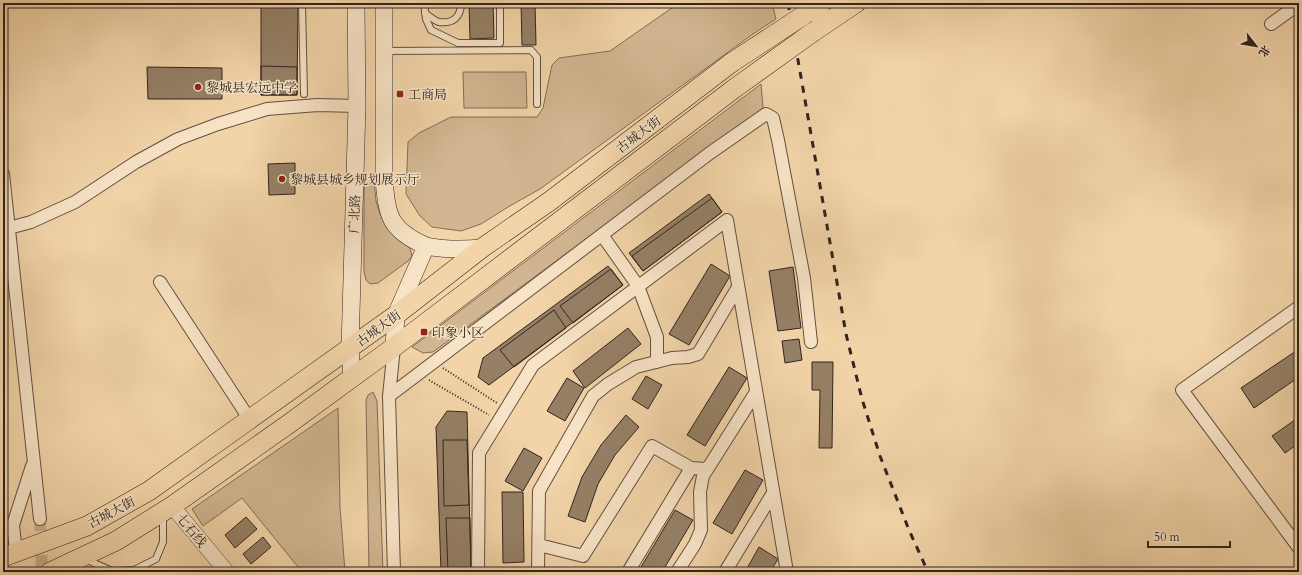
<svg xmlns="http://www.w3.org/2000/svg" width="1302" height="575" viewBox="0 0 1302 575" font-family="Cardo,'Noto Serif SC',serif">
<rect width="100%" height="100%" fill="#f2d4a8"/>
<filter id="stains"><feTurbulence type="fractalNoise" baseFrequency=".005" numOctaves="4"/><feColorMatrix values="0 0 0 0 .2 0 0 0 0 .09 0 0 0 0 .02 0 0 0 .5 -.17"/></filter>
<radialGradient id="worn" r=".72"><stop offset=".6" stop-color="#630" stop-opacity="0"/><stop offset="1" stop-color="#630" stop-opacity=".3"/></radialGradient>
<!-- green -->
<path fill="#d1b691" stroke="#816d58" d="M 679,3 L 772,3 L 776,19 L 753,34 L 540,189 L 508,207 L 481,224 L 461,231 L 432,227 L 420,216 L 406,194 L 408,142 L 419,133 L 451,117 L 537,117 L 543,108 L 552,65 L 559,58 L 610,51 Z
M 463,72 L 526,72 L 527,108 L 464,108 Z
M 761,84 L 763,108 L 433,352 L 423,353 L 412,347 Z
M 368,182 L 372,183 C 376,188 375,194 376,201 C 381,222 392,237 410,248 L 412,256 L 408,261 L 378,283 L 370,284 L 366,280 L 364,272 L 364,190 L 365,185 Z
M 373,392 L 377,401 L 383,572 L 369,572 L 366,400 L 368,395 Z
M 338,408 L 340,507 L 345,572 L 302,572 L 242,498 L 203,526 L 192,509 Z"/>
<!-- building -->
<path fill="#958066" stroke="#31241e" d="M 205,3 L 298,3 L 297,95 L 261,95 L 261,4 L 205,4 Z
M 205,3 L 298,3 L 298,4 L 205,4 Z
M 469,3 L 493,3 L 494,38 L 470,39 Z
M 521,3 L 535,3 L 536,45 L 522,45 Z
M 261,66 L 297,67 L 297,95 L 261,95 Z
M 147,67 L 222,68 L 222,99 L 148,99 Z
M 295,163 L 295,194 L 269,195 L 268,164 Z
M 709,194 L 722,212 L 643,271 L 629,253 Z
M 712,198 L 722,212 L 643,271 L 632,256 Z
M 711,264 L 730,276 L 689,345 L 669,334 Z
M 608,266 L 623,285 L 489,385 L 478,377 L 483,358 Z
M 793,267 L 801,328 L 778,331 L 769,271 Z
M 611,269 L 623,285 L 573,323 L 560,306 Z
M 554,310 L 566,328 L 514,367 L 500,350 Z
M 628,328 L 641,344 L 585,388 L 573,371 Z
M 799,339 L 802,360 L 785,363 L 782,341 Z
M 1299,349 L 1299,377 L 1254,408 L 1241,388 Z
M 812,362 L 833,362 L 832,448 L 819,448 L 820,390 L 812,390 Z
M 729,367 L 747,378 L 705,446 L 687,435 Z
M 646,376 L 662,385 L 648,409 L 632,399 Z
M 567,378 L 584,388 L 565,421 L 547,411 Z
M 447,411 L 467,412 L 471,572 L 441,572 L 436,427 Z
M 626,415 L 639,427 L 615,455 L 598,484 L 585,522 L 568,516 L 582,477 L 601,445 Z
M 1299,417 L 1299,443 L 1285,453 L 1272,436 Z
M 443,440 L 467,440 L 469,505 L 444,506 Z
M 524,448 L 542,458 L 523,491 L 505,481 Z
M 745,470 L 763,480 L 732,534 L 713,523 Z
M 502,492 L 523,492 L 524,562 L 503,563 Z
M 675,510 L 693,520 L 662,572 L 638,572 Z
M 246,517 L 257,529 L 235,548 L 225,535 Z
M 446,518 L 470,518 L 471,572 L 448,572 Z
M 263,537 L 271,547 L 251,564 L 243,554 Z
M 759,547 L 778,559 L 770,572 L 745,572 Z"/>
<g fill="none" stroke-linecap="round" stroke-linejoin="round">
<!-- minor-tunnel -->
<path stroke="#cbb18c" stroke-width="12" stroke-dasharray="12 6" stroke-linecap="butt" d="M 40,519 L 42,572"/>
<defs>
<path id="service" d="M 302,3 L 304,94
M 424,3 L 426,19 L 431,30 L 458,43 L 500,43 L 500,3
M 425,13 C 429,16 435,21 439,22 C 453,24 461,17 461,3
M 385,51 L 531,50 L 537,57 L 537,104
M 85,559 L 112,571 L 134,570 L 156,559 L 163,542 L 163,516"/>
<path id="minor" d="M 1271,24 L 1299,4
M 3,174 L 40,519
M 9,228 L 31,222 L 75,202 L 136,162 L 178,139 L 218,124 L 267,109 L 318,105 L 357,106
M 602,235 L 638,286 L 657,337 L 657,362
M 160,282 L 250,420
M 1299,307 L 1182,390 L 1299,548
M 389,396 L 710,153 L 766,114 L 773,118 L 778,140 L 804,278 L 811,342
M 539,545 L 583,556 L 652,446 L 691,468 L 707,469
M 16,552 L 13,525 L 32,466
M 394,572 L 389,396 L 394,347
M 478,572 L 479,453 L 533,365 L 727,220 L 787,572
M 538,572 L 539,491 L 593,396 L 608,384 L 636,367 L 672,358 L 688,357 L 698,354 L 738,287
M 628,572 L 691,468
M 677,572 L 695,544 L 701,530 L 700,492 L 703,476 L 756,392
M 725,572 L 773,493"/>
<path id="tertiary" d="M 172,506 L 227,572"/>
<path id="secondary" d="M 384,3 L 384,179 C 387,217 390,230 426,246 L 396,315 L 394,347
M 426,246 C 446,250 461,250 482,248
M 352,378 L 350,348 L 357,106 L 356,3"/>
<path id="primary" d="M 807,13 L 822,3
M 813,32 L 856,3
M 3,557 L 87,526 L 149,491 L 396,315 L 482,248 L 550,201 L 731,63
M 50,572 L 116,541 L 172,506 L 290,423 L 394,347 L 735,88"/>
</defs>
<!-- service casing -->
<use href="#service" stroke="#615040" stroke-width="8"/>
<!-- minor casing -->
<use href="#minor" stroke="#615040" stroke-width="14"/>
<!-- tertiary casing -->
<use href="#tertiary" stroke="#615040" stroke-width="16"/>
<!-- secondary casing -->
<use href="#secondary" stroke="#31241e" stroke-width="18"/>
<!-- primary casing -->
<use href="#primary" stroke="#31241e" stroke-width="20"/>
<!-- path -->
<path stroke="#31241e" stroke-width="2" stroke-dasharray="1 2" stroke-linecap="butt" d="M 443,368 L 497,403
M 429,380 L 489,415"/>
<!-- service -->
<use href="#service" stroke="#f7e3c6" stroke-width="6"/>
<!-- minor -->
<use href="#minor" stroke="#f7e3c6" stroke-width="12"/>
<!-- tertiary -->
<use href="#tertiary" stroke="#f7e3c6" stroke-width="15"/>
<!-- secondary -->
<use href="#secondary" stroke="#f7e3c6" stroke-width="17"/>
<!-- primary -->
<use href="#primary" stroke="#f2d4a8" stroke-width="19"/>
<!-- rail -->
<path stroke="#31241e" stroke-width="3" stroke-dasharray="7 7" stroke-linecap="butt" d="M 788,3 L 846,334 L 862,399 L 880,456 L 909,530 L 928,572"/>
<defs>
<path id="primary-bridge" d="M 731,63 L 807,13
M 735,88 L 813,32"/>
</defs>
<!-- primary-bridge casing -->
<use href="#primary-bridge" stroke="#31241e" stroke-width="20" stroke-linecap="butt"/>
<!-- primary-bridge -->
<use href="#primary-bridge" stroke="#f2d4a8" stroke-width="19"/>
</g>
<!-- markers -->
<g fill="#8f2418" stroke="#f7e3c6" stroke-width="1.5">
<circle cx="198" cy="87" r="4"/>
<rect x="396" y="90" width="8" height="8" rx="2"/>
<circle cx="282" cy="179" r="4"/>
<rect x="420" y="328" width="8" height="8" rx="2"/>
</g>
<g text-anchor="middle" stroke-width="3" stroke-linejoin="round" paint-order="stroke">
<!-- poi labels -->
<g font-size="13" fill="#31241e" stroke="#f7e3c6" text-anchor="start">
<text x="206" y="92">黎城县宏远中学</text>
<text x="408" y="99">工商局</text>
<text x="290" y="184">黎城县城乡规划展示厅</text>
<text x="432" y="337">印象小区</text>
</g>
<!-- street labels -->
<g font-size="13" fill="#31241e" stroke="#f7e3c6">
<text transform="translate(638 134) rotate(-37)" y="5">古城大街</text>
<text transform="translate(354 214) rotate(-88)" y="5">广北路</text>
<text transform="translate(378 328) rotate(-36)" y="5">古城大街</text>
<text transform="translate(111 512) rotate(-28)" y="5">古城大街</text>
<text transform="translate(192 530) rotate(50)" y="5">七石线</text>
</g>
</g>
<!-- margin -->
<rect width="1302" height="575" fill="none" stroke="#f2d4a8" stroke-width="16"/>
<rect x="4" y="4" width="1294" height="567" fill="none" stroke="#31241e" stroke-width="2"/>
<rect x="8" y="8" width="1286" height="559" fill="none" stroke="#31241e"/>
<!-- north arrow -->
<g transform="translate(1256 46) rotate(121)" stroke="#f7e3c6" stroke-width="3" paint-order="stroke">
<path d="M0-3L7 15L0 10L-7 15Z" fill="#31241e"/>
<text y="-6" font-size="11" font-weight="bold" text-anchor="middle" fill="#31241e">北</text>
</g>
<!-- scale -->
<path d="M1148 541v6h82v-6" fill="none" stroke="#31241e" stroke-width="2"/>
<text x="1154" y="541" font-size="12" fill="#31241e" stroke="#f7e3c6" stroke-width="3" paint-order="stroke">50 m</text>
<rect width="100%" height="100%" filter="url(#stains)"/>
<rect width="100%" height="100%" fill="url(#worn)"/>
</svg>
